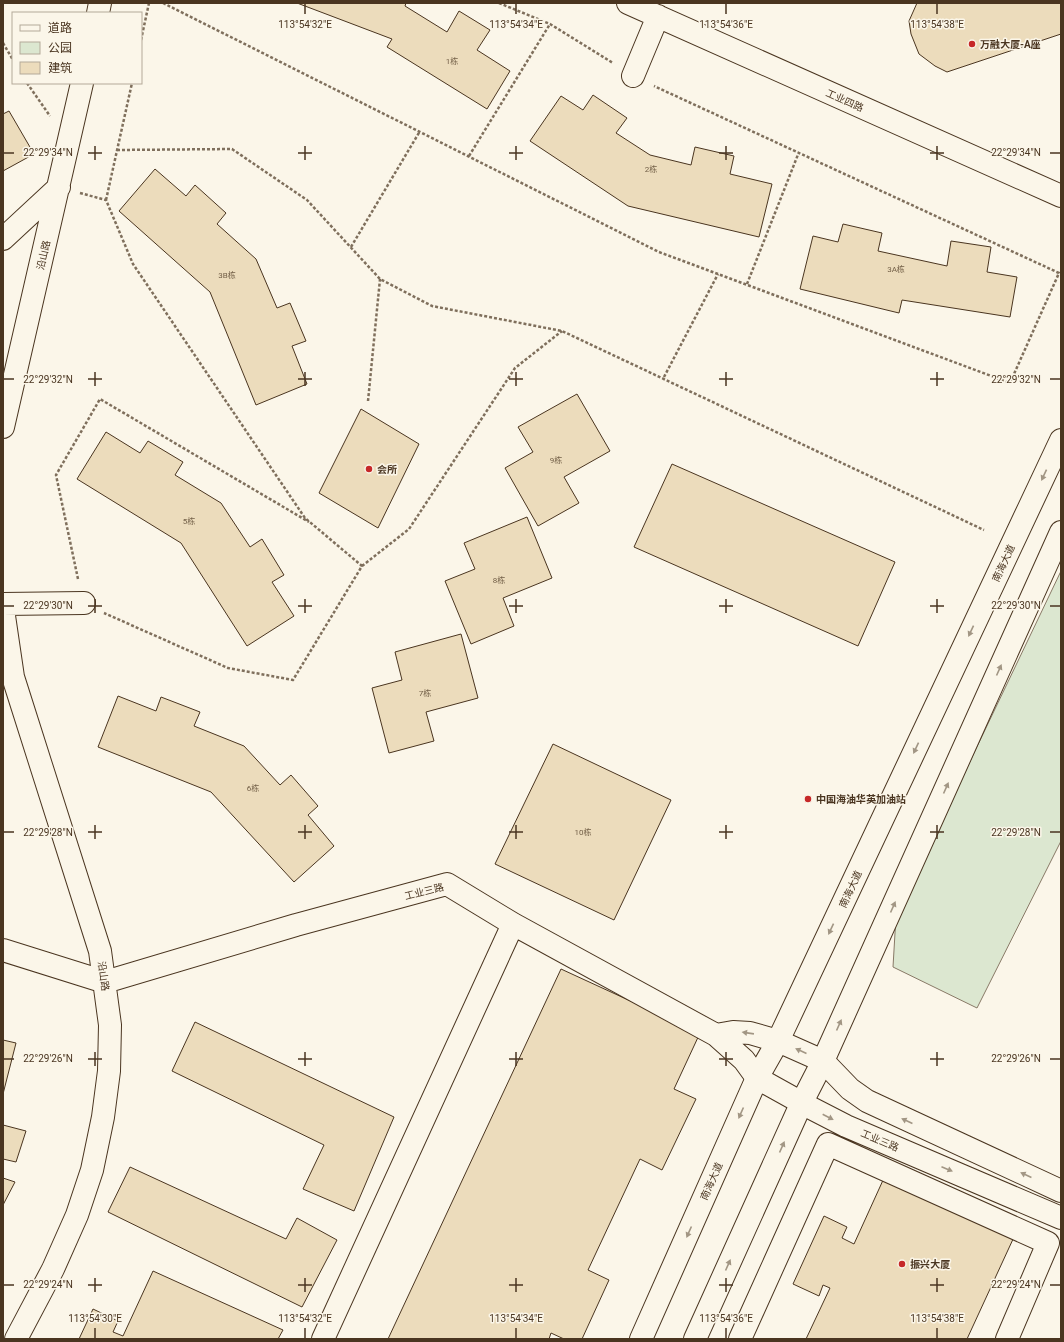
<svg xmlns="http://www.w3.org/2000/svg" width="1064" height="1342" viewBox="0 0 1064 1342" font-family="Roboto,'Noto Sans SC',sans-serif">
<rect width="100%" height="100%" fill="#fbf6e9"/>
<!-- green -->
<path fill="#dce7d0" stroke="#887966" d="M 1061,571 L 1061,841 L 977,1008 L 893,967 L 896,916 Z"/>
<!-- building -->
<path fill="#ecdcbc" stroke="#4a3520" d="M 297,3 L 406,3 L 405,6 L 447,32 L 459,11 L 490,30 L 477,50 L 510,71 L 487,109 L 387,47 L 392,39 Z
M 917,3 L 1061,3 L 1061,34 L 947,72 L 935,66 L 919,54 L 911,34 L 909,21 Z
M 593,95 L 627,118 L 616,133 L 650,155 L 691,165 L 695,147 L 734,156 L 730,174 L 772,184 L 759,237 L 628,206 L 530,141 L 561,96 L 583,110 Z
M 9,111 L 34,154 L 3,171 L 3,114 Z
M 155,169 L 186,196 L 195,185 L 226,213 L 217,224 L 256,259 L 277,308 L 290,303 L 306,341 L 292,346 L 307,384 L 256,405 L 210,292 L 119,211 Z
M 843,224 L 882,233 L 878,251 L 947,266 L 951,241 L 991,247 L 987,272 L 1017,277 L 1010,317 L 902,300 L 899,313 L 800,289 L 813,236 L 838,242 Z
M 577,394 L 610,451 L 564,477 L 579,503 L 538,526 L 505,468 L 533,452 L 518,427 Z
M 361,409 L 419,444 L 378,528 L 319,493 Z
M 106,432 L 140,453 L 148,441 L 183,462 L 175,475 L 221,503 L 250,547 L 262,539 L 284,575 L 272,582 L 294,616 L 247,646 L 181,543 L 77,479 Z
M 672,464 L 895,562 L 858,646 L 634,547 Z
M 527,517 L 552,578 L 503,598 L 514,626 L 471,644 L 445,581 L 475,569 L 464,543 Z
M 461,634 L 478,698 L 426,712 L 434,741 L 389,753 L 372,688 L 402,680 L 395,652 Z
M 118,696 L 156,711 L 161,697 L 200,712 L 194,726 L 244,746 L 280,785 L 291,775 L 318,806 L 308,815 L 334,846 L 294,882 L 211,792 L 98,747 Z
M 553,744 L 671,800 L 614,920 L 495,864 Z
M 561,969 L 700,1033 L 674,1089 L 696,1099 L 662,1170 L 640,1159 L 588,1270 L 609,1280 L 582,1339 L 564,1339 L 551,1333 L 549,1339 L 388,1339 Z
M 195,1022 L 394,1117 L 354,1211 L 303,1189 L 324,1145 L 172,1071 Z
M 3,1040 L 16,1043 L 3,1094 Z
M 3,1125 L 26,1131 L 16,1162 L 3,1159 Z
M 130,1167 L 286,1239 L 297,1218 L 337,1240 L 302,1307 L 108,1212 Z
M 3,1178 L 15,1182 L 3,1205 Z
M 884,1178 L 1014,1237 L 967,1339 L 806,1339 L 830,1288 L 823,1285 L 819,1296 L 793,1284 L 824,1216 L 847,1227 L 842,1238 L 854,1244 Z
M 153,1271 L 283,1330 L 278,1339 L 79,1339 L 93,1309 L 118,1321 L 113,1332 L 123,1336 Z"/>
<g fill="none" stroke-linecap="round" stroke-linejoin="round">
<defs>
<path id="minor" d="M 628,3 L 1061,196
M 98,13 L 100,3
M 633,76 L 658,16
M 3,239 L 59,187
M 3,427 L 82,83
M 3,604 L 84,603
M 3,609 L 13,677 L 100,951 L 110,1025 L 109,1071 L 103,1117 L 92,1170 L 77,1215 L 53,1269 L 16,1339
M 3,950 L 105,982
M 105,982 L 296,925 L 447,884 L 513,924 L 716,1035 L 744,1060 L 757,1078 L 811,1108 L 846,1126 L 1061,1218
M 716,1035 L 733,1032 L 750,1033 L 778,1041 L 823,1061 L 850,1089 L 867,1101 L 1061,1191
M 323,1339 L 513,924
M 740,1339 L 828,1144 L 1048,1243 L 1007,1339"/>
<path id="major" d="M 641,1339 L 757,1078 L 778,1041 L 1061,440
M 695,1339 L 802,1102 L 823,1061 L 1061,532"/>
</defs>
<!-- minor casing -->
<use href="#minor" stroke="#4a3520" stroke-width="24"/>
<!-- major casing -->
<use href="#major" stroke="#4a3520" stroke-width="24"/>
<!-- path -->
<path stroke="#7f6f5c" stroke-width="2.5" stroke-dasharray="3 2" stroke-linecap="butt" d="M 163,3 L 659,252 L 1010,383 L 1059,273 L 654,86
M 499,3 L 550,24 L 613,63
M 141,40 L 149,3
M 3,43 L 13,60
M 27,83 L 50,116
M 117,150 L 232,149 L 307,200 L 380,279 L 432,306 L 562,331 L 984,530
M 469,156 L 550,24
M 80,193 L 106,200 L 133,264 L 305,518 L 362,566 L 293,680 L 228,668 L 104,613
M 106,200 L 132,83
M 351,247 L 420,131
M 747,284 L 799,152
M 664,377 L 718,274
M 368,401 L 380,279
M 362,566 L 409,529 L 515,368 L 562,331
M 78,579 L 56,475 L 100,399 L 309,522"/>
<!-- minor -->
<use href="#minor" stroke="#fbf6e9" stroke-width="22"/>
<!-- major -->
<use href="#major" stroke="#fbf6e9" stroke-width="22"/>
</g>
<!-- one-way arrows -->
<defs><path id="oneway-solid" d="M-6-.8H1V-3.2L6.5 0L1 3.2V.8H-6Z"/></defs>
<g fill="#a29684">
<use href="#oneway-solid" transform="translate(1044 475) rotate(115)"/>
<use href="#oneway-solid" transform="translate(971 631) rotate(115)"/>
<use href="#oneway-solid" transform="translate(999 670) rotate(-66)"/>
<use href="#oneway-solid" transform="translate(916 748) rotate(115)"/>
<use href="#oneway-solid" transform="translate(946 788) rotate(-66)"/>
<use href="#oneway-solid" transform="translate(893 907) rotate(-66)"/>
<use href="#oneway-solid" transform="translate(831 929) rotate(115)"/>
<use href="#oneway-solid" transform="translate(839 1025) rotate(-66)"/>
<use href="#oneway-solid" transform="translate(748 1033) rotate(-172)"/>
<use href="#oneway-solid" transform="translate(801 1051) rotate(-156)"/>
<use href="#oneway-solid" transform="translate(741 1113) rotate(114)"/>
<use href="#oneway-solid" transform="translate(828 1117) rotate(27)"/>
<use href="#oneway-solid" transform="translate(907 1121) rotate(-155)"/>
<use href="#oneway-solid" transform="translate(782 1147) rotate(-66)"/>
<use href="#oneway-solid" transform="translate(947 1169) rotate(23)"/>
<use href="#oneway-solid" transform="translate(1026 1175) rotate(-155)"/>
<use href="#oneway-solid" transform="translate(689 1232) rotate(114)"/>
<use href="#oneway-solid" transform="translate(728 1265) rotate(-66)"/>
</g>
<!-- ticks -->
<path fill="none" stroke="#4a3520" stroke-width="1.5" d="M 305,4 L 305,14M 516,4 L 516,14M 726,4 L 726,14M 937,4 L 937,14M 95,146 L 95,160M 305,146 L 305,160M 516,146 L 516,160M 726,146 L 726,160M 937,146 L 937,160M 4,153 L 14,153M 88,153 L 102,153M 298,153 L 312,153M 509,153 L 523,153M 719,153 L 733,153M 930,153 L 944,153M 1050,153 L 1060,153M 95,372 L 95,386M 305,372 L 305,386M 516,372 L 516,386M 726,372 L 726,386M 937,372 L 937,386M 4,379 L 14,379M 88,379 L 102,379M 298,379 L 312,379M 509,379 L 523,379M 719,379 L 733,379M 930,379 L 944,379M 1050,379 L 1060,379M 95,599 L 95,613M 305,599 L 305,613M 516,599 L 516,613M 726,599 L 726,613M 937,599 L 937,613M 4,606 L 14,606M 88,606 L 102,606M 298,606 L 312,606M 509,606 L 523,606M 719,606 L 733,606M 930,606 L 944,606M 1050,606 L 1060,606M 95,825 L 95,839M 305,825 L 305,839M 516,825 L 516,839M 726,825 L 726,839M 937,825 L 937,839M 4,832 L 14,832M 88,832 L 102,832M 298,832 L 312,832M 509,832 L 523,832M 719,832 L 733,832M 930,832 L 944,832M 1050,832 L 1060,832M 95,1052 L 95,1066M 305,1052 L 305,1066M 516,1052 L 516,1066M 726,1052 L 726,1066M 937,1052 L 937,1066M 4,1059 L 14,1059M 88,1059 L 102,1059M 298,1059 L 312,1059M 509,1059 L 523,1059M 719,1059 L 733,1059M 930,1059 L 944,1059M 1050,1059 L 1060,1059M 95,1278 L 95,1292M 305,1278 L 305,1292M 516,1278 L 516,1292M 726,1278 L 726,1292M 937,1278 L 937,1292M 4,1285 L 14,1285M 88,1285 L 102,1285M 298,1285 L 312,1285M 509,1285 L 523,1285M 719,1285 L 733,1285M 930,1285 L 944,1285M 1050,1285 L 1060,1285M 95,1328 L 95,1338M 305,1328 L 305,1338M 516,1328 L 516,1338M 726,1328 L 726,1338M 937,1328 L 937,1338"/>
<!-- markers -->
<g fill="#c62828" stroke="#fbf6e9" stroke-width="1.5">
<circle cx="972" cy="44" r="4"/>
<circle cx="369" cy="469" r="4"/>
<circle cx="808" cy="799" r="4"/>
<circle cx="902" cy="1264" r="4"/>
</g>
<g text-anchor="middle" stroke-width="3" stroke-linejoin="round" paint-order="stroke">
<!-- number labels -->
<g font-size="8" fill="#725f47">
<text x="452" y="64">1栋</text>
<text x="651" y="172">2栋</text>
<text x="896" y="272">3A栋</text>
<text x="227" y="278">3B栋</text>
<text x="556" y="463">9栋</text>
<text x="189" y="524">5栋</text>
<text x="499" y="583">8栋</text>
<text x="425" y="696">7栋</text>
<text x="253" y="791">6栋</text>
<text x="583" y="835">10栋</text>
</g>
<!-- poi labels -->
<g font-size="10" font-weight="bold" fill="#4a3520" stroke="#fbf6e9" text-anchor="start">
<text x="980" y="48">万融大厦-A座</text>
<text x="377" y="473">会所</text>
<text x="816" y="803">中国海油华英加油站</text>
<text x="910" y="1268">振兴大厦</text>
</g>
<!-- street labels -->
<g font-size="10" fill="#4a3520" stroke="#fbf6e9">
<text transform="translate(845 100) rotate(24)" y="4">工业四路</text>
<text transform="translate(43 255) rotate(-77)" y="4">沿山路</text>
<text transform="translate(1003 563) rotate(-65)" y="4">南海大道</text>
<text transform="translate(850 889) rotate(-65)" y="4">南海大道</text>
<text transform="translate(424 891) rotate(-14)" y="4">工业三路</text>
<text transform="translate(104 976) rotate(82)" y="4">沿山路</text>
<text transform="translate(880 1140) rotate(23)" y="4">工业三路</text>
<text transform="translate(711 1181) rotate(-66)" y="4">南海大道</text>
</g>
</g>
<g font-size="10" text-anchor="middle" fill="#4a3520" stroke="#fbf6e9" stroke-width="3" stroke-linejoin="round" paint-order="stroke">
<text x="305" y="28">113°54'32"E</text>
<text x="516" y="28">113°54'34"E</text>
<text x="726" y="28">113°54'36"E</text>
<text x="937" y="28">113°54'38"E</text>
<text x="48" y="156">22°29'34"N</text>
<text x="1016" y="156">22°29'34"N</text>
<text x="48" y="383">22°29'32"N</text>
<text x="1016" y="383">22°29'32"N</text>
<text x="48" y="609">22°29'30"N</text>
<text x="1016" y="609">22°29'30"N</text>
<text x="48" y="836">22°29'28"N</text>
<text x="1016" y="836">22°29'28"N</text>
<text x="48" y="1062">22°29'26"N</text>
<text x="1016" y="1062">22°29'26"N</text>
<text x="48" y="1288">22°29'24"N</text>
<text x="1016" y="1288">22°29'24"N</text>
<text x="95" y="1322">113°54'30"E</text>
<text x="305" y="1322">113°54'32"E</text>
<text x="516" y="1322">113°54'34"E</text>
<text x="726" y="1322">113°54'36"E</text>
<text x="937" y="1322">113°54'38"E</text>
</g>
<!-- border -->
<rect width="1064" height="1342" fill="none" stroke="#4a3520" stroke-width="8"/>
<!-- legend -->
<rect x="12" y="12" width="130" height="72" fill="#fbf6e9" stroke="#b4a999"/>
<rect x="20" y="25" width="20" height="6" fill="#fbf6e9" stroke="#b4a999"/>
<text x="48" y="32" font-size="12" fill="#4a3520">道路</text>
<rect x="20" y="42" width="20" height="12" fill="#dce7d0" stroke="#b4a999"/>
<text x="48" y="52" font-size="12" fill="#4a3520">公园</text>
<rect x="20" y="62" width="20" height="12" fill="#ecdcbc" stroke="#b4a999"/>
<text x="48" y="72" font-size="12" fill="#4a3520">建筑</text>
</svg>
